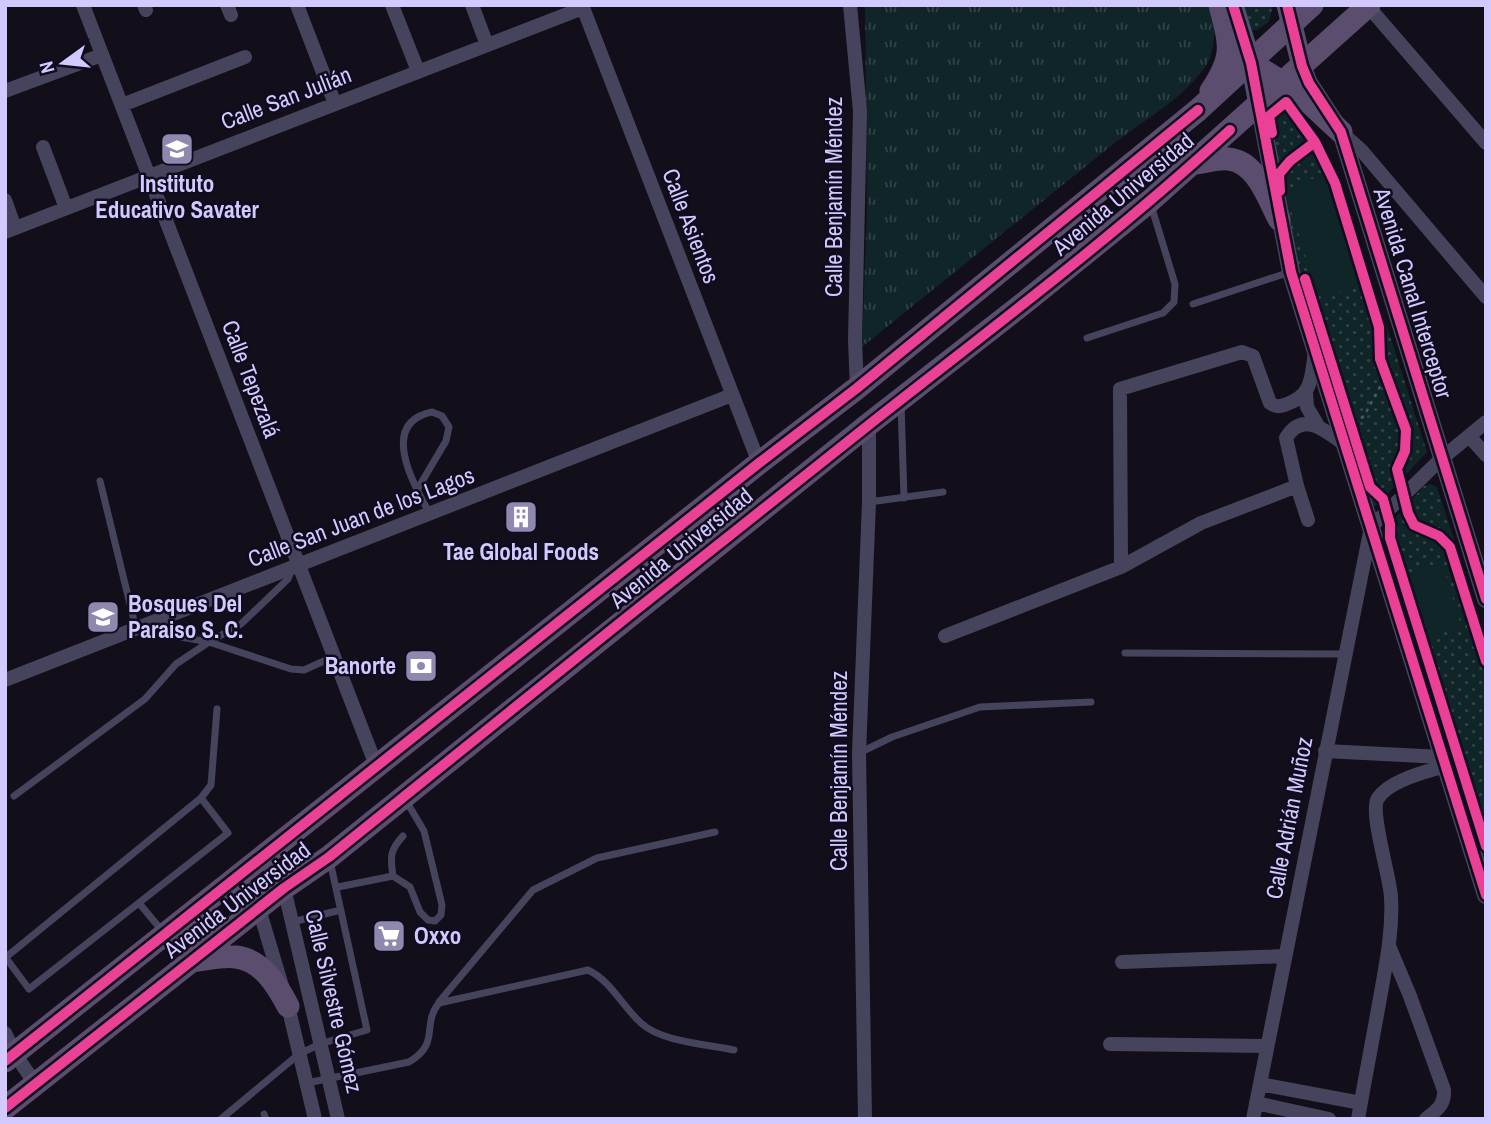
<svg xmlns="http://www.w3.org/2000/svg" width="1491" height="1124" viewBox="0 0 1491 1124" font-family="'Archivo Narrow',sans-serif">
<defs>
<pattern id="grass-tufts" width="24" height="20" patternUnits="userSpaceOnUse" patternTransform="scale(1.75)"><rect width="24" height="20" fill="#0f2527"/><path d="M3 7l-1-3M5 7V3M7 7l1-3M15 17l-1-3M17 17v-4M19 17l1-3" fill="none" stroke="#314347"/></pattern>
<pattern id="park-dots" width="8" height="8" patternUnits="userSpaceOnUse" patternTransform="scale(1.75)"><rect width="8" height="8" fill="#0f2527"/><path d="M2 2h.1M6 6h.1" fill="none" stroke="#314347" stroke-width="1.8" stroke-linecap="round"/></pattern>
</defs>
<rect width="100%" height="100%" fill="#120f1a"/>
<!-- grass -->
<path fill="url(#grass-tufts)" d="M 865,5 L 1211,5 C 1216,23 1216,51 1205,67 C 1182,100 1142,121 1111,146 C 1028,213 945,280 862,347 L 867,209 Z"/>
<!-- park -->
<path fill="url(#park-dots)" d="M 1237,5 L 1273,5 L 1269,22 L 1257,30 L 1248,30 Z
M 1285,94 L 1317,137 L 1342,184 L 1427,452 L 1376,506 L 1369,504 L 1280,217 L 1261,112 Z
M 1430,484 L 1437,487 L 1486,637 L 1486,871 L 1380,535 L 1424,486 Z"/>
<!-- pitch -->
<path fill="#0f2527" d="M 1315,178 L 1330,182 L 1336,188 L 1362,270 L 1361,277 L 1355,287 C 1339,292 1329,298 1315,286 L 1289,204 C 1289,188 1301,182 1315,178 Z
M 1442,564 L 1461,625 L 1429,636 L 1410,574 Z"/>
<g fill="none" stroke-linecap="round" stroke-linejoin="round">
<!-- path -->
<path stroke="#495867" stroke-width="2.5" stroke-dasharray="3.5 5" stroke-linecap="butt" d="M 1354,423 L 1364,416 L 1391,367"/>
<!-- service -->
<path stroke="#46445c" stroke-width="7" d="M 1193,304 L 1290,272
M 1087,338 L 1163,313 L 1174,302 L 1175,284 L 1151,205
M 901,404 L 904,498
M 100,481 L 136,629
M 417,490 L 446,441 L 449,427 L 442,416 L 432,412 C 378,423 414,485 430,514
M 869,502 L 943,492
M 159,620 L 181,637 L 209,642 L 291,669 L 304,670 L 333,657
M 1125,653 L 1347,654
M 859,753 L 892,737 L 980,707 L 1091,702
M 14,796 L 145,699 L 176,664 L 209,642 L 241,624 L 288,579 L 292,569
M 393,876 C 390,857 390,850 403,836
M 338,887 L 393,876 L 410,887 L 420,912 L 428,920 L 435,921 L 441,915 L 442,905 L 424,831 L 405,799
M 139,903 L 163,932
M 292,922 L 341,910
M 5,958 L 201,798 L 211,785 L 217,709
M 6,958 L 29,989 L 228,833 L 201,798
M 439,1002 L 533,890 L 597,858 L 715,832
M 307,1083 L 409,1062 C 441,1043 421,1025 439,1003 L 588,970 C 611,981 622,1006 641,1023 C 661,1042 707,1044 734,1050
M 264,1114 L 266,1119
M 221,1119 L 299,1054 L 320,1044 L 367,1030 L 330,861"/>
<!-- minor -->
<path stroke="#46445c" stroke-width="14" d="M 83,5 L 377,768
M 144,5 L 146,10
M 227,5 L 231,15
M 297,5 L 335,104
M 392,5 L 418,71
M 472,5 L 487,45
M 582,5 L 759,463
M 850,5 L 860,111 L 855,341 L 857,388
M 1367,5 L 1486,143
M 5,91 L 102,55
M 122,105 L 245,57
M 1341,132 L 1362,151 L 1486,297
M 43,147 L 66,208
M 5,200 L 15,228
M 5,232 L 583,8
M 1306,393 L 1307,407 L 1317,424
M 1469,436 L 1486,455
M 1308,520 L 1297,486 L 1286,438 C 1303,410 1326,431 1344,444
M 1121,567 L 1120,389 L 1242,352 L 1253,356 L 1270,403 C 1276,407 1279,407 1287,404 C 1313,395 1311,377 1315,352
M 945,636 L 1121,567 L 1201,523 L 1297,486
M 5,680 L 732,395
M 1325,751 L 1442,757
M 263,858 L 284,888 L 338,1119
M 240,876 L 259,909 L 288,1006 L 315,1119
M 1389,946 L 1410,996 L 1444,1090 C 1445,1105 1437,1110 1426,1119
M 1122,962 L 1285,956
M 5,1033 L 15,1054 L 36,1085
M 1110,1044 L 1267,1046
M 1260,1084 L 1361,1103
M 1256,1103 L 1329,1119
M 865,1119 L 859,753 L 869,502 L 869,424
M 1253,1119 L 1371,527 L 1441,459 L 1486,422
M 1358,1119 C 1365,1078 1373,1038 1380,998 C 1386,964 1393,931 1391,897 C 1390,876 1369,811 1378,798 C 1390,780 1426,772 1445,766"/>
<!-- tertiary -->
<path stroke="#46445c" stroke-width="18" d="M 1302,66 L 1309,83 L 1341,132 L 1486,599
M 1259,104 L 1291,272 L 1486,895"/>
<!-- secondary -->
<path stroke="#53506f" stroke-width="21" d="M 1233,5 L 1251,63 L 1259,104
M 1287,5 L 1302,66"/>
<!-- primary -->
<path stroke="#5b4d6e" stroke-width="23" d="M 1251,63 L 1298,92 L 1341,132
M 1211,91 C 1235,55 1230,45 1220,5
M 1195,163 C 1205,162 1217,158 1228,159 C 1256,161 1268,198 1279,219
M 190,961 C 204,960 222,955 236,957 C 262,960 277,985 288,1006
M 5,1061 L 759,463 L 857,388 L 1198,110 L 1312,5
M 5,1108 L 284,888 L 329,857 L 869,424 L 1024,303 L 1150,201 L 1369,5"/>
<defs>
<path id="cycleway" d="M 1233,5 L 1251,63 L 1291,272 L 1486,895
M 1287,5 L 1302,66 L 1309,83 L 1341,132 L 1486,599
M 1272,133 L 1269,116 L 1286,102 L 1315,142 L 1290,161 L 1279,174 L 1280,191
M 1315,142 L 1335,183 L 1379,327 L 1380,359 L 1406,430 L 1405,451 L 1397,469 L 1408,513 L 1414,525 L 1439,536 L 1450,547 L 1486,661
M 1305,279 L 1370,487 L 1383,499 L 1390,524 L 1390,538 L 1486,846
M 5,1061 L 759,463 L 857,388 L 1198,110
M 5,1108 L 284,888 L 329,857 C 508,712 689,567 870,424 C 992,328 1116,235 1230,130"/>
</defs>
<!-- cycleway casing -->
<use href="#cycleway" stroke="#100b1f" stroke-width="15"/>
<!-- cycleway -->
<use href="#cycleway" stroke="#ea4096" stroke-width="10"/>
</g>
<!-- icons -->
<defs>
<symbol id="school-square" viewBox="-11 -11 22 22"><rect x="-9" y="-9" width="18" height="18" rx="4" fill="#8f88af" stroke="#100b1f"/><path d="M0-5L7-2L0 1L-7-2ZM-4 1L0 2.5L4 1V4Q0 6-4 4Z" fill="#fff"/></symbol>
<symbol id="building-square" viewBox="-11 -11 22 22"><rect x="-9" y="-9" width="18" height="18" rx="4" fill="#8f88af" stroke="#100b1f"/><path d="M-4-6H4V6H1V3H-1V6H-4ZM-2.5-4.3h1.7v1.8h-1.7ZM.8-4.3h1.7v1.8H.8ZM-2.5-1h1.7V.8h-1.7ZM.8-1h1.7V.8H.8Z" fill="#fff"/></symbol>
<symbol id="bank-square" viewBox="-11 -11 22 22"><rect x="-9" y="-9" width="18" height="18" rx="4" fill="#8f88af" stroke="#100b1f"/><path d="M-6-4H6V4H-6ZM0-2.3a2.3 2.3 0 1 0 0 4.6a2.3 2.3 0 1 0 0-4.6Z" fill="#fff"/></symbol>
<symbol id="supermarket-square" viewBox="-11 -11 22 22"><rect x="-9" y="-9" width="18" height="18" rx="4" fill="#8f88af" stroke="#100b1f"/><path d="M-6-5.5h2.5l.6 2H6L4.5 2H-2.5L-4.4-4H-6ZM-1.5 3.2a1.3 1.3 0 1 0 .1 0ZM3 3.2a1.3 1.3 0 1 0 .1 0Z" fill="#fff"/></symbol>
</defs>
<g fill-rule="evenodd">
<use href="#school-square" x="158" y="130" width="38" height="38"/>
<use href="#building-square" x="502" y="498" width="38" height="38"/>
<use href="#school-square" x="84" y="598" width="38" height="38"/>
<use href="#bank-square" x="402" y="647" width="38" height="38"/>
<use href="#supermarket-square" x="370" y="917" width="38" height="38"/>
</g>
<g text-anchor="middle" stroke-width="5" stroke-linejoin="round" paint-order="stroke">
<!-- street labels -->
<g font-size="23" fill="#d2c9ff" stroke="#100b1f">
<text transform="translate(286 98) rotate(-21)" y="8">Calle San Julián</text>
<text transform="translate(1123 194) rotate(-40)" y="8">Avenida Universidad</text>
<text transform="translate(834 197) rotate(-90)" y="8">Calle Benjamín Méndez</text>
<text transform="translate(691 226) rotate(69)" y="8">Calle Asientos</text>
<text transform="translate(1413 293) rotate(73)" y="8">Avenida Canal Interceptor</text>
<text transform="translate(251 379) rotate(69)" y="8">Calle Tepezalá</text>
<text transform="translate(361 517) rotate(-21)" y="8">Calle San Juan de los Lagos</text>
<text transform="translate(681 548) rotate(-39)" y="8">Avenida Universidad</text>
<text transform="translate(839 771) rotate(-90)" y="8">Calle Benjamín Méndez</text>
<text transform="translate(1289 818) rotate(-79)" y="8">Calle Adrián Muñoz</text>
<text transform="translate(237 900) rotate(-37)" y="8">Avenida Universidad</text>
<text transform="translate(334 1001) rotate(77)" y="8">Calle Silvestre Gómez</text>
</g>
<!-- poi labels -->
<g font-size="23" font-weight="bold" fill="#d2c9ff" stroke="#100b1f">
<text x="177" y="192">Instituto<tspan x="177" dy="26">Educativo Savater</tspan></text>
<text x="521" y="560">Tae Global Foods</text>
<text x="128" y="612" text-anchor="start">Bosques Del<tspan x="128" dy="26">Paraiso S. C.</tspan></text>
<text x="396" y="674" text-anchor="end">Banorte</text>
<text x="414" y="944" text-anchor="start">Oxxo</text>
</g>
</g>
<!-- border -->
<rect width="1491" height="1124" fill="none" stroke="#d2c9ff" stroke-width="14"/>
<!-- north arrow -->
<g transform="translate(63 63) rotate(255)" stroke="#100b1f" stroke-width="5" paint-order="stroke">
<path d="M0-5L12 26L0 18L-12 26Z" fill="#d2c9ff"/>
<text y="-10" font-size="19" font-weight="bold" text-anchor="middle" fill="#d2c9ff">N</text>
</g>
</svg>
